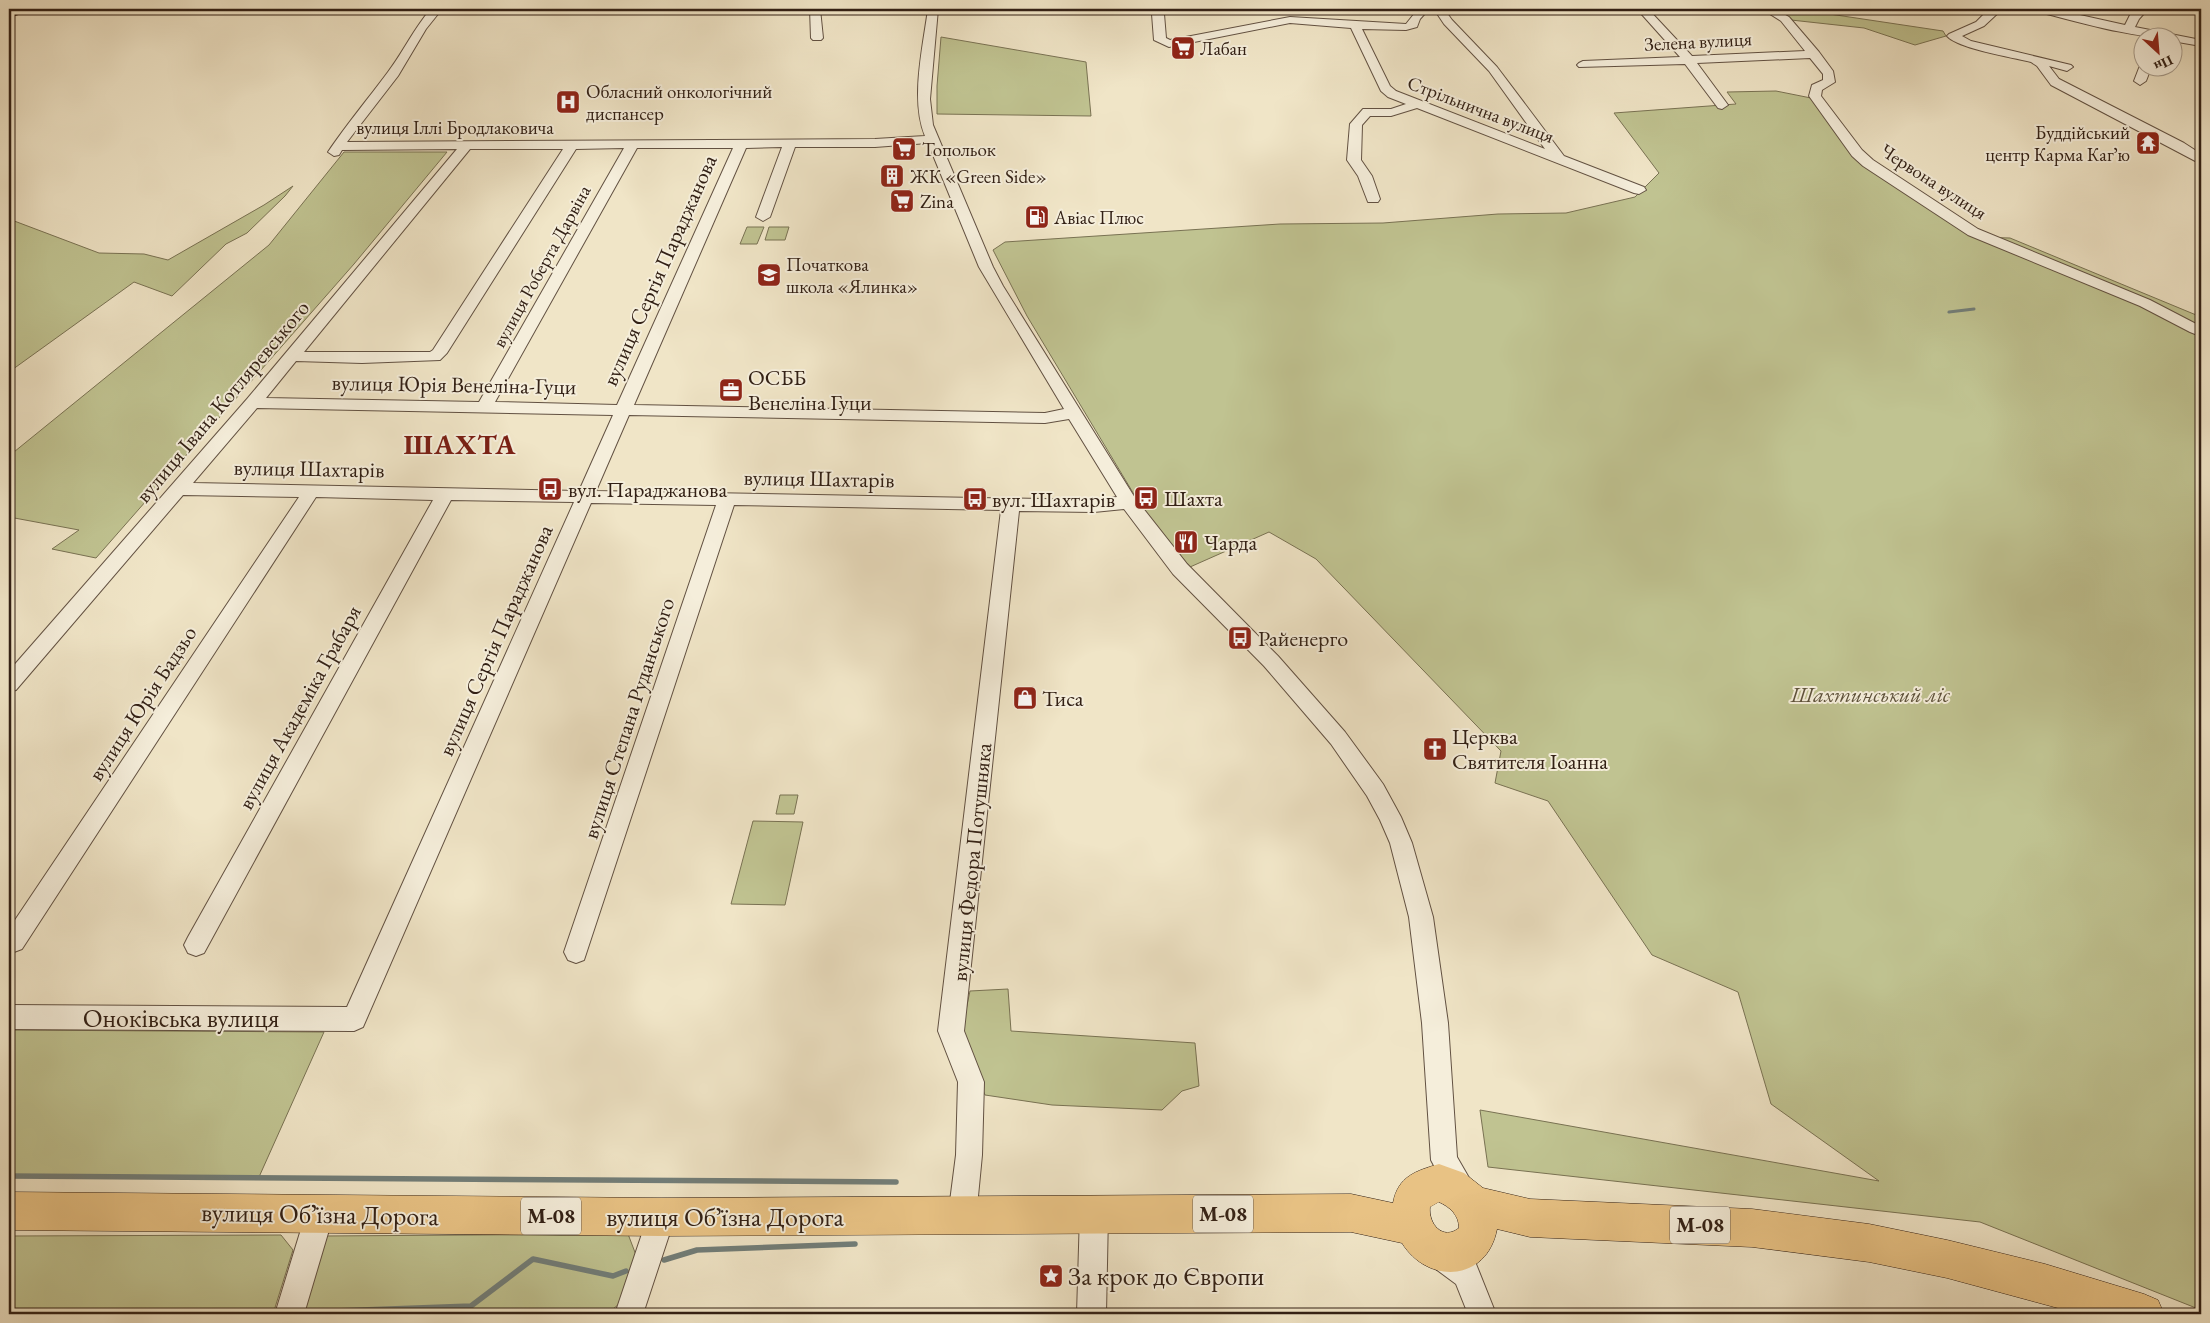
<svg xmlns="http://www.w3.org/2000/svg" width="2210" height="1323" viewBox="0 0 2210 1323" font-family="'EB Garamond',serif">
<rect width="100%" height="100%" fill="#f0e5c7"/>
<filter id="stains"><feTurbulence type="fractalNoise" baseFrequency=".004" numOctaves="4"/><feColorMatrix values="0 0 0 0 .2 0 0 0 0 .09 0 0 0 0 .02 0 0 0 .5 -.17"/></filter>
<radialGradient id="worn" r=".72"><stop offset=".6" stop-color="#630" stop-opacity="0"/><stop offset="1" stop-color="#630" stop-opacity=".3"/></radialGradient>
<!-- green -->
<path fill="#c0c391" stroke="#797253" d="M 1772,9 L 1796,9 L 1943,31 L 1946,36 L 1915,45 L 1864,28 L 1791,20 Z
M 941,37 L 1086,62 L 1091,116 L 937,114 L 937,86 Z
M 1776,91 L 1811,98 L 1858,159 L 1975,237 L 2010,238 L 2201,317 L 2201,1310 L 1980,1222 L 1488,1167 L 1480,1110 L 1879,1181 L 1771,1104 L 1738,992 L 1652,955 L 1548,801 L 1495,783 L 1501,751 L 1316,559 L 1269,532 L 1190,567 L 1141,506 L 1027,316 L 993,250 L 1005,242 L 1280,224 L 1383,223 L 1498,214 L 1566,213 L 1635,197 L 1659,173 L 1614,113 L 1736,104 L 1727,92 Z
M 344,152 L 447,152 L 354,264 L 96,558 L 52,549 L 79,530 L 9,517 L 9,456 L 269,245 Z
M 293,186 L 285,196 L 247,233 L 226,244 L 172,296 L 134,282 L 9,372 L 9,219 L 99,253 L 144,254 L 168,260 L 264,205 Z
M 747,227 L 764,227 L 757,244 L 740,244 Z
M 769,227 L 789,227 L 785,240 L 765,240 Z
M 780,795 L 798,795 L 794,814 L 776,814 Z
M 753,821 L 803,822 L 785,905 L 731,904 Z
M 1008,989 L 1011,1031 L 1195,1043 L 1199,1086 L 1182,1091 L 1162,1110 L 1052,1105 L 985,1095 L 961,1034 L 970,991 Z
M 9,1030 L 324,1032 L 259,1177 L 9,1175 Z
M 628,1234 L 636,1255 L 619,1304 L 607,1314 L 302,1314 L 322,1236 Z
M 281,1235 L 293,1250 L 273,1314 L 9,1314 L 9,1236 Z"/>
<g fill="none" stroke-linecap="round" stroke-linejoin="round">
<!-- stream-far1 -->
<path stroke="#727e79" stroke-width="3" d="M 1949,312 L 1974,309"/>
<!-- stream -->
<path stroke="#727e79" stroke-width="5.5" d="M 9,1176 L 896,1182
M 664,1260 L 697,1250 L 855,1244
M 307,1312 L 471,1306 L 533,1259 L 613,1276 L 626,1271
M 256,1314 L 271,1314"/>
<defs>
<path id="minor" d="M 431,9 L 442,9 L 426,29 L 398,76 L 347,142 L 875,139 L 925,136 C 910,100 923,47 928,9 L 938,9 L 930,99 L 933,125 L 993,267 L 1003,286 L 1135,498 L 1187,564 L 1278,656 L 1345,732 L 1383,784 L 1401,817 L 1412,843 L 1433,917 L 1448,1023 L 1457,1157 L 1476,1190 L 1472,1200 L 1462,1204 L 1452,1200 L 1431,1160 L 1422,1023 L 1409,917 L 1390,843 L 1380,820 L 1367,796 L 1331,744 L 1264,666 L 1173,574 L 1124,509 L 1094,512 L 1019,511 L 964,1031 L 984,1082 L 982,1155 L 976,1217 L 972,1227 L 962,1231 L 952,1227 L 948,1217 L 956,1155 L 958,1082 L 938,1031 L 1001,510 L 734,505 L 584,960 L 576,963 L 568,960 L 564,952 L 716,505 L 591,503 L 363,1027 L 354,1031 L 9,1029 L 9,1005 L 347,1007 L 574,502 L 451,500 L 204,953 L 196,956 L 188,953 L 184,945 L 188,937 L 433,500 L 316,497 L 22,949 L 14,952 L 9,950 L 9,929 L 299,497 L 183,495 L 16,690 L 9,692 L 9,671 L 247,399 L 457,149 L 342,150 L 339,155 L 334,156 L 328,152 C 347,124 368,99 388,72 C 404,51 414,28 431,9 ZM 928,143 L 979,267 L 1064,409 L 1045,413 L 634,405 L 746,148 L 782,147 L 756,217 L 763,221 L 770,217 L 795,147 L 875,147 ZM 624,148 L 479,402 L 266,398 L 296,361 L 362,363 L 440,360 L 447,353 L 576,149 ZM 637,148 L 733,148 L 617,405 L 495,402 ZM 470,149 L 563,149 L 433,350 L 430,352 L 304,352 ZM 257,408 L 613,415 L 579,491 L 193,483 ZM 629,415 L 1045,423 L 1069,419 L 1117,497 L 1094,500 L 596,491 Z
M 810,9 L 820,9 L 823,38 L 821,40 L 813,40 L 811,38 Z
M 1150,9 L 1160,9 L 1164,14 L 1166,38 L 1170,40 L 1290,17 L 1406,24 L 1418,9 L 1429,9 L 1420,19 L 1417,27 L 1406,30 L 1362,29 L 1390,86 L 1396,91 L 1545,149 L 1489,71 L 1444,24 L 1434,9 L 1444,9 L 1452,20 L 1497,67 L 1564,156 L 1644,187 L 1646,190 L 1639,194 L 1634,193 L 1417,108 L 1391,116 L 1370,116 L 1362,125 L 1361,160 L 1372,176 L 1380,199 L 1378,202 L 1368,202 L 1358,176 L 1347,160 L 1350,124 L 1363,109 L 1391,109 L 1406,104 L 1388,97 L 1381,91 L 1351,28 L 1290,23 L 1169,47 L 1154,40 L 1152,14 Z
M 1637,9 L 1648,9 L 1692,56 L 1805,51 L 1781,21 L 1762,9 L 1775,9 L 1789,17 L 1819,52 L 1833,71 L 1835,82 L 1822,90 L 1821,96 L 1862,150 L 1873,160 L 1978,229 L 2150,300 L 2200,326 L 2201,331 L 2195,334 L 2190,332 L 2140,306 L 1968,235 L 1863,166 L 1852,156 L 1809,96 L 1812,85 L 1823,80 L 1823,74 L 1810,58 L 1697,63 L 1728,105 L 1722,109 L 1718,108 L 1685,64 L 1579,67 L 1577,65 L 1579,63 L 1583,61 L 1680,57 Z
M 1985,9 L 1995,9 L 1998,13 L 1984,26 L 1962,36 L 1971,41 L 2071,65 L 2073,67 L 2067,71 L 2049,66 L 2059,79 L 2184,143 L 2201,154 L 2201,164 L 2051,85 L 2037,66 L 2031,62 C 2011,57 1959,49 1947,36 L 1949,34 L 1976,22 L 1986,12 Z
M 2034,9 L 2053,9 L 2125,25 L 2130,15 L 2137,9 L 2148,9 L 2139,19 L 2135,27 L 2201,40 L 2201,46 L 2172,41 L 2172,38 C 2131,38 2076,21 2035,11 Z
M 2142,65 L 2142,68 L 2151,68 L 2146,81 L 2140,85 L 2134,81 L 2139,68 Z
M 320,1199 L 330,1203 L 334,1213 L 304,1314 L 275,1314 L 306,1213 L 310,1203 Z
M 1094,1200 L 1104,1204 L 1108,1214 L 1106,1314 L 1077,1314 L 1080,1214 L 1084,1204 Z
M 661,1203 L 671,1207 L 675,1217 L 643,1314 L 615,1314 L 651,1207 Z
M 1439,1240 L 1449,1244 L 1476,1264 L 1496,1314 L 1468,1314 L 1456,1284 L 1429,1264 L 1425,1254 L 1429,1244 Z"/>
<path id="major" d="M 9,9 L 26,9 L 24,12 L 9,17 Z"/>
<path id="highway" d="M 1439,1164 L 1464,1173 L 1483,1188 L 1530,1199 L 1752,1209 L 1869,1224 L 1947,1240 L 2045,1264 L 2144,1294 L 2158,1300 L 2164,1314 L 2080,1314 L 1947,1278 L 1869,1262 L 1752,1247 L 1530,1237 L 1497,1229 C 1487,1282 1428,1285 1402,1243 L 1351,1232 L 661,1236 L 9,1230 L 9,1192 L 661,1198 L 1351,1194 L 1393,1203 C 1398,1176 1416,1171 1439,1164 ZM 1439,1202 C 1450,1207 1459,1215 1459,1228 C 1443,1241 1428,1224 1430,1207 Z"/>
</defs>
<!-- minor casing -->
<use href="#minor" stroke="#625142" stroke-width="2"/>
<!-- major casing -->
<use href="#major" stroke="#322015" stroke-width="2"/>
<!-- highway casing -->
<use href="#highway" stroke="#322015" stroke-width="1"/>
<!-- minor -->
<use href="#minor" fill="#f5eedb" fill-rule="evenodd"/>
<!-- major -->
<use href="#major" fill="#e8c284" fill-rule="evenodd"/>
<!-- highway -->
<use href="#highway" fill="#e8c284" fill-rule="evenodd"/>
</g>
<!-- icons -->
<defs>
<symbol id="supermarket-square" viewBox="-11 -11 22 22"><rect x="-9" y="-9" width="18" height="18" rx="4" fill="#8f2418" stroke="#f5eedb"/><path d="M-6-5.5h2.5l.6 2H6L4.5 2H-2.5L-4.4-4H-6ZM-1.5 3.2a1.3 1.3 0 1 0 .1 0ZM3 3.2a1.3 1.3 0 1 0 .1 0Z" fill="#fff"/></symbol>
<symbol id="hospital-square" viewBox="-11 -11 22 22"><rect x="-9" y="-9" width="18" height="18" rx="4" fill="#8f2418" stroke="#f5eedb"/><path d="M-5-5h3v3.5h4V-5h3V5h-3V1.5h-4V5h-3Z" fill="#fff"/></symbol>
<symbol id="temple-square" viewBox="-11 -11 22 22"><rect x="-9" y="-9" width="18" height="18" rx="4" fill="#8f2418" stroke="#f5eedb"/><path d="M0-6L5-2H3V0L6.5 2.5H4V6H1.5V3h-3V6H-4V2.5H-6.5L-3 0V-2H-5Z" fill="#fff"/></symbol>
<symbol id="building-square" viewBox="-11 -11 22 22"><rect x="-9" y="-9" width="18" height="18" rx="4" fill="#8f2418" stroke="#f5eedb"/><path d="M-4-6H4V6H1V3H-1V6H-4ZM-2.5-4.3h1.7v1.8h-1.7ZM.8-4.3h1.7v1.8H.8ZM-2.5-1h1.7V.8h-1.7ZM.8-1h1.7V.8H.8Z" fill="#fff"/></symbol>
<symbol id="fuel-square" viewBox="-11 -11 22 22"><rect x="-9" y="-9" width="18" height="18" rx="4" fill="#8f2418" stroke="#f5eedb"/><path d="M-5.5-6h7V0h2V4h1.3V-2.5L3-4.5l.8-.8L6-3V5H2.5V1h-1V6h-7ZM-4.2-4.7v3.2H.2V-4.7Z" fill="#fff"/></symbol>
<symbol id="school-square" viewBox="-11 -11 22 22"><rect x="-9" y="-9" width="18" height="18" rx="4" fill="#8f2418" stroke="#f5eedb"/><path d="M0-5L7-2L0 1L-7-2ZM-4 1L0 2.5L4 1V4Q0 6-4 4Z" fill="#fff"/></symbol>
<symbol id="office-square" viewBox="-11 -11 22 22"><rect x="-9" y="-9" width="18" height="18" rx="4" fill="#8f2418" stroke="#f5eedb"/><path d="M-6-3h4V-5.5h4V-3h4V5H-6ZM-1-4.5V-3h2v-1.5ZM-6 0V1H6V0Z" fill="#fff"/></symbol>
<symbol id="bus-square" viewBox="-11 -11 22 22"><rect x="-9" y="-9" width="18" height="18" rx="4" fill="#8f2418" stroke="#f5eedb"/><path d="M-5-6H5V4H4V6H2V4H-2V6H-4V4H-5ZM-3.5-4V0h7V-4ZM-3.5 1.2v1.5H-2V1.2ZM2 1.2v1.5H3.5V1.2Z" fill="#fff"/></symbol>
<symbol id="restaurant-square" viewBox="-11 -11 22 22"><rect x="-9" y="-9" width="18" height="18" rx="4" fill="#8f2418" stroke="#f5eedb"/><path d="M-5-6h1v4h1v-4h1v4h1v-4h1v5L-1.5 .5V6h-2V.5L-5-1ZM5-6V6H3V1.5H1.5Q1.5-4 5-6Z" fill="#fff"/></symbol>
<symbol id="shop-square" viewBox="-11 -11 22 22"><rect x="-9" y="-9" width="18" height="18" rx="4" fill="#8f2418" stroke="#f5eedb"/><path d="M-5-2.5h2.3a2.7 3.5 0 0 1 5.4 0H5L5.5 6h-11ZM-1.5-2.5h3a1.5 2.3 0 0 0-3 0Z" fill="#fff"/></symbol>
<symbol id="church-square" viewBox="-11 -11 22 22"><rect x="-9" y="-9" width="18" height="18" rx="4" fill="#8f2418" stroke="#f5eedb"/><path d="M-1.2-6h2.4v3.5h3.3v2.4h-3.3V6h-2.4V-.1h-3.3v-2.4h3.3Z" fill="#fff"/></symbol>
<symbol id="sight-square" viewBox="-11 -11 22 22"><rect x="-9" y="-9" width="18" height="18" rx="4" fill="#8f2418" stroke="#f5eedb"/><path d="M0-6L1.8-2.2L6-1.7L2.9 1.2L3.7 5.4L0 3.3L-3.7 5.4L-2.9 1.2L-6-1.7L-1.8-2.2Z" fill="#fff"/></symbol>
</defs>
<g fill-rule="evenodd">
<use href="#supermarket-square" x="1169" y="34" width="28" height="28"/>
<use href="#hospital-square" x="554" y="88" width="28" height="28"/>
<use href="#temple-square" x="2134" y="129" width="28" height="28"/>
<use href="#supermarket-square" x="890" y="135" width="28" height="28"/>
<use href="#building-square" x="878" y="162" width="28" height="28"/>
<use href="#supermarket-square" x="888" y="187" width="28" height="28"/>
<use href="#fuel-square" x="1023" y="203" width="28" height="28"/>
<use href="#school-square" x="755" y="261" width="28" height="28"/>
<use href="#office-square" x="717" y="376" width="28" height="28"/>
<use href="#bus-square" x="536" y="475" width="28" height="28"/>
<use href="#bus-square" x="1132" y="484" width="28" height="28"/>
<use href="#bus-square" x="961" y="485" width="28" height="28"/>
<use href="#restaurant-square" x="1172" y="528" width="28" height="28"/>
<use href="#bus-square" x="1226" y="624" width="28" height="28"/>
<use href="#shop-square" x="1011" y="684" width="28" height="28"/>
<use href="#church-square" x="1421" y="735" width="28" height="28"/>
<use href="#sight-square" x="1037" y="1262" width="28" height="28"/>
</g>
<g text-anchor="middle" stroke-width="4" stroke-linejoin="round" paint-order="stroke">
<!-- far-street labels -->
<g font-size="19" fill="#322015" stroke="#f5eedb">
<text transform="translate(1698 41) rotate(-3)" y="7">Зелена вулиця</text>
<text transform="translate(1481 109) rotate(21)" y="7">Стрільнична вулиця</text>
<text x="455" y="134">вулиця Іллі Бродлаковича</text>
<text transform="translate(1934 181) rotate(33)" y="7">Червона вулиця</text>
<text transform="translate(541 266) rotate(-61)" y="7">вулиця Роберта Дарвіна</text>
</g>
<!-- far-poi labels -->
<g font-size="19" fill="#322015" stroke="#f5eedb" text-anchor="start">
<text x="1200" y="55">Лабан</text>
<text x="586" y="98">Обласний онкологічний<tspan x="586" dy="22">диспансер</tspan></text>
<text x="2130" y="139" text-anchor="end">Буддійський<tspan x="2130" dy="22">центр Карма Кагʼю</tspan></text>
<text x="922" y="156">Топольок</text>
<text x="910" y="183">ЖК «Green Side»</text>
<text x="920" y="208">Zina</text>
<text x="1054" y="224">Авіас Плюс</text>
<text x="786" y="271">Початкова<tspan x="786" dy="22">школа «Ялинка»</tspan></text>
</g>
<!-- shield labels -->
<g fill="#f5eedb" stroke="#6c5e50" stroke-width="1">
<rect x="1193" y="1195.5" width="60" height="37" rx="4"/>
<rect x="521" y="1197.5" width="60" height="37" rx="4"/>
<rect x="1670" y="1206.5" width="60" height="37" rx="4"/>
</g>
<g font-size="21" font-weight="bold" fill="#322015">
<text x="1223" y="1221">М-08</text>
<text x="551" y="1223">М-08</text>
<text x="1700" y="1232">М-08</text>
</g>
<!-- street labels -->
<g font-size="22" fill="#322015" stroke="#f5eedb">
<text transform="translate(659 270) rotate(-66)" y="8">вулиця Сергія Параджанова</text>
<text transform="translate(454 384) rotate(1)" y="8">вулиця Юрія Венеліна-Гуци</text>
<text transform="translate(222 401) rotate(-50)" y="8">вулиця Івана Котляревського</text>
<text transform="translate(309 468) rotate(1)" y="8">вулиця Шахтарів</text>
<text transform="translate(819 478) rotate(1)" y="8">вулиця Шахтарів</text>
<text transform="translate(495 640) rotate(-66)" y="8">вулиця Сергія Параджанова</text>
<text transform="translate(142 703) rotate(-57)" y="8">вулиця Юрія Бадзьо</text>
<text transform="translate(299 707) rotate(-61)" y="8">вулиця Академіка Грабаря</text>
<text transform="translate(628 718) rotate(-72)" y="8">вулиця Степана Руданського</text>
<text transform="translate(971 862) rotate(-84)" y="8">вулиця Федора Потушняка</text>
</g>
<!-- poi labels -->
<g font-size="22" fill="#322015" stroke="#f5eedb" text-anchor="start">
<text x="748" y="385">ОСББ<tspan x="748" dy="25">Венеліна Гуци</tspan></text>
<text x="568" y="497">вул. Параджанова</text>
<text x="1164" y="506">Шахта</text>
<text x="992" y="507">вул. Шахтарів</text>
<text x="1204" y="550">Чарда</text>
<text x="1258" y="646">Райенерго</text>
<text x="1042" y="706">Тиса</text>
<text x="1452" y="744">Церква<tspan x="1452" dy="25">Святителя Іоанна</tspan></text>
</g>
<!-- park labels -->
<g font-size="22" font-style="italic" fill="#5d513a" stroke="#f5eedb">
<text x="1870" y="702">Шахтинський ліс</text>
</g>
<!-- near-street labels -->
<g font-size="26" fill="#322015" stroke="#f5eedb">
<text x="181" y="1027">Оноківська вулиця</text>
<text transform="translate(320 1214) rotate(1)" y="9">вулиця Обʼїзна Дорога</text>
<text x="725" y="1226">вулиця Обʼїзна Дорога</text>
</g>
<!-- near-poi labels -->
<g font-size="26" fill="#322015" stroke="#f5eedb" text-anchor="start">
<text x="1068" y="1285">За крок до Європи</text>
</g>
<!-- district labels -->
<g font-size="28" font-weight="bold" letter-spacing="1" fill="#7a1f14" stroke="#f5eedb">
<text x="460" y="454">ШАХТА</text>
</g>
</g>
<!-- margin -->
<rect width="2210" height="1323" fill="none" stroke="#f0e5c7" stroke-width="30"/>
<rect x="10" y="10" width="2190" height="1303" fill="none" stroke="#322015" stroke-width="2.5"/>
<rect x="15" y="15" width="2180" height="1293" fill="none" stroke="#322015"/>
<!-- north arrow -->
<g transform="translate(2158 52) rotate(154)"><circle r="24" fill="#f5eedb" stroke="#a79c8c"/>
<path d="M0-4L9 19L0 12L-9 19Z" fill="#8f2418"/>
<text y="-8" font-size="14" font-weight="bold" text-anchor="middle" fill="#322015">Пн</text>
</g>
<rect width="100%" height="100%" filter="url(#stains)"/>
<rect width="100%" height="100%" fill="url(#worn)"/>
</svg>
